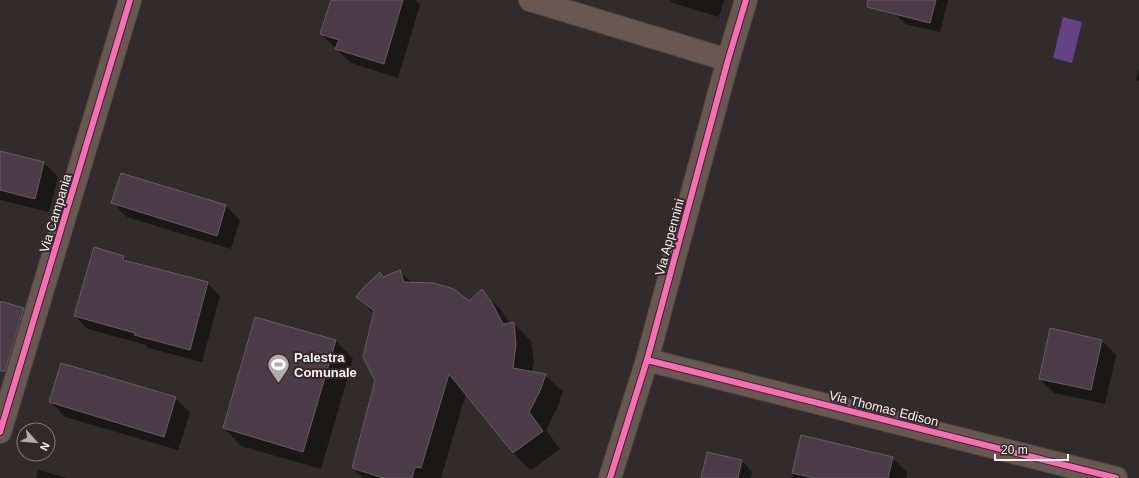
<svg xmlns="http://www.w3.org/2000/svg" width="1139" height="478" viewBox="0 0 1139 478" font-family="Helvetica,sans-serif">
<rect width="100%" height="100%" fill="#312b2c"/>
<!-- water -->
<path fill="#644283" d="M 1063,17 L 1082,22 L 1072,63 L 1053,58 Z"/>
<!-- shadow -->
<path fill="#0007" d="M 332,0 L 415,0 L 420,5 L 398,78 L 351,63 L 321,34 Z
M 670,0 L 724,0 L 719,17 L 673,3 Z
M 898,0 L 948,0 L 940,32 L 905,24 L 895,13 Z
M 1139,68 L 1139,82 L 1136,79 Z
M 0,152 L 44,163 L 58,177 L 49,212 L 0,200 Z
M 113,203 L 226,206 L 240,220 L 231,249 L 127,217 Z
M 123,257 L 129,262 L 207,283 L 220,296 L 202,362 L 148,348 L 146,345 L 88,329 L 75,316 Z
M 400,272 L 412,283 L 469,302 L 482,290 L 499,308 L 511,324 L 513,323 L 531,341 L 534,362 L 532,372 L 545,375 L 563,392 L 557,408 L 546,430 L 560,449 L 531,470 L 513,453 L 466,393 L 441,478 L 363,478 L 353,468 L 376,381 L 374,314 L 357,297 L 380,273 L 384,278 Z
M 0,298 L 6,304 L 23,309 L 38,323 L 25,365 L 0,358 Z
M 256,318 L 336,341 L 353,359 L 321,469 L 241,446 L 224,428 Z
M 1102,341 L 1116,355 L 1105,404 L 1054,393 L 1040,379 Z
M 175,398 L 190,413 L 178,450 L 65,417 L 51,402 Z
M 802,437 L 892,458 L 907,472 L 906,478 L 792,478 Z
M 742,461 L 752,472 L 750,478 L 702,478 Z
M 38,470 L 68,478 L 36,478 Z"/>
<!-- building -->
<path fill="#4c3c47" stroke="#635e60" d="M 331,0 L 403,0 L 384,64 L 335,49 L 339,40 L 320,34 Z
M 868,0 L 936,0 L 930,23 L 867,7 Z
M 0,151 L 44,162 L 35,199 L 0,190 Z
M 121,173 L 226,205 L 217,236 L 111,203 Z
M 94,247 L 124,256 L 123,260 L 208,282 L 190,350 L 134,335 L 135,333 L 74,316 Z
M 400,270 L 404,282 L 434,283 L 454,289 L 469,301 L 482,289 L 491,301 L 503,324 L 514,322 L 516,344 L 513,368 L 546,374 L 540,391 L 529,412 L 543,431 L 513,453 L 449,374 L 421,468 L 415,467 L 412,478 L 383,478 L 352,468 L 375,381 L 363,357 L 374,311 L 356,297 L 363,288 L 380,272 L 383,277 Z
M 0,301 L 24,308 L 5,371 L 0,371 Z
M 255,317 L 336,340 L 303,452 L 223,428 Z
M 1050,328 L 1102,340 L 1091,390 L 1039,379 Z
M 61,363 L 176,397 L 164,437 L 49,402 Z
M 801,435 L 893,457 L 888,478 L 814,478 L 792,473 Z
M 707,452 L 742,460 L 738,478 L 701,478 Z"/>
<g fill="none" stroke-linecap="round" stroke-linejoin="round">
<defs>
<path id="minor" d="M 530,0 L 728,60
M 647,360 L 1116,478
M 0,432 L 130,0
M 610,478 L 647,360 L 728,60 L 746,0"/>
</defs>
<!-- minor casing -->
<use href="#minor" stroke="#4c4748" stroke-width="24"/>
<!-- minor -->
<use href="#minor" stroke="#695851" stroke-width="22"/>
<defs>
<path id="cycleway" d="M 647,360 L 1116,478
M 0,432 L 130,0
M 610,478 L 647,360 L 728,60 L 746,0"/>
</defs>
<!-- cycleway casing -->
<use href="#cycleway" stroke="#33292a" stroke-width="8"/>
<!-- cycleway -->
<use href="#cycleway" stroke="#f96db3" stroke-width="6"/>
</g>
<!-- icons -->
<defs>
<symbol id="stadium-pin" viewBox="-11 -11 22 30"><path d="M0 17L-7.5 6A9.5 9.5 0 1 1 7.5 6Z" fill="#b2abac" stroke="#33292a"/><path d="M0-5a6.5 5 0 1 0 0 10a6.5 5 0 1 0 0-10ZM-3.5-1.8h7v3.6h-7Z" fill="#fff"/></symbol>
</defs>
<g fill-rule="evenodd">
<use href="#stadium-pin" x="266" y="352" width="25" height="34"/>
</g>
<g text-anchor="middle" stroke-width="4" stroke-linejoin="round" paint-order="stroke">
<!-- street labels -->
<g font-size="13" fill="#f7f0f1" stroke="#33292a">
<text transform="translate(55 213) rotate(-73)" y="5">Via Campania</text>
<text transform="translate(669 237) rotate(-75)" y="5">Via Appennini</text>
<text transform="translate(884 408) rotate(14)" y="5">Via Thomas Edison</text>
</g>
<!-- poi labels -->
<g font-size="13" font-weight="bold" fill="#f7f0f1" stroke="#33292a" text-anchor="start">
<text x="294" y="362">Palestra<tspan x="294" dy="15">Comunale</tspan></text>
</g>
</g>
<!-- north arrow -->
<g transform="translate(36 442) rotate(117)"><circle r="19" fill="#33292a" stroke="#81797a"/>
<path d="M0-3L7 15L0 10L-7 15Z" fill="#b2abac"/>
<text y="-6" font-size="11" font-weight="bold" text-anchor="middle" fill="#f7f0f1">N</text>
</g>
<!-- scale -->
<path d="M995 454v6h73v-6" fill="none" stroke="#f7f0f1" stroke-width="2"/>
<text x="1001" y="454" font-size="12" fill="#f7f0f1" stroke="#33292a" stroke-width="3" paint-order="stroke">20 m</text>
</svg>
